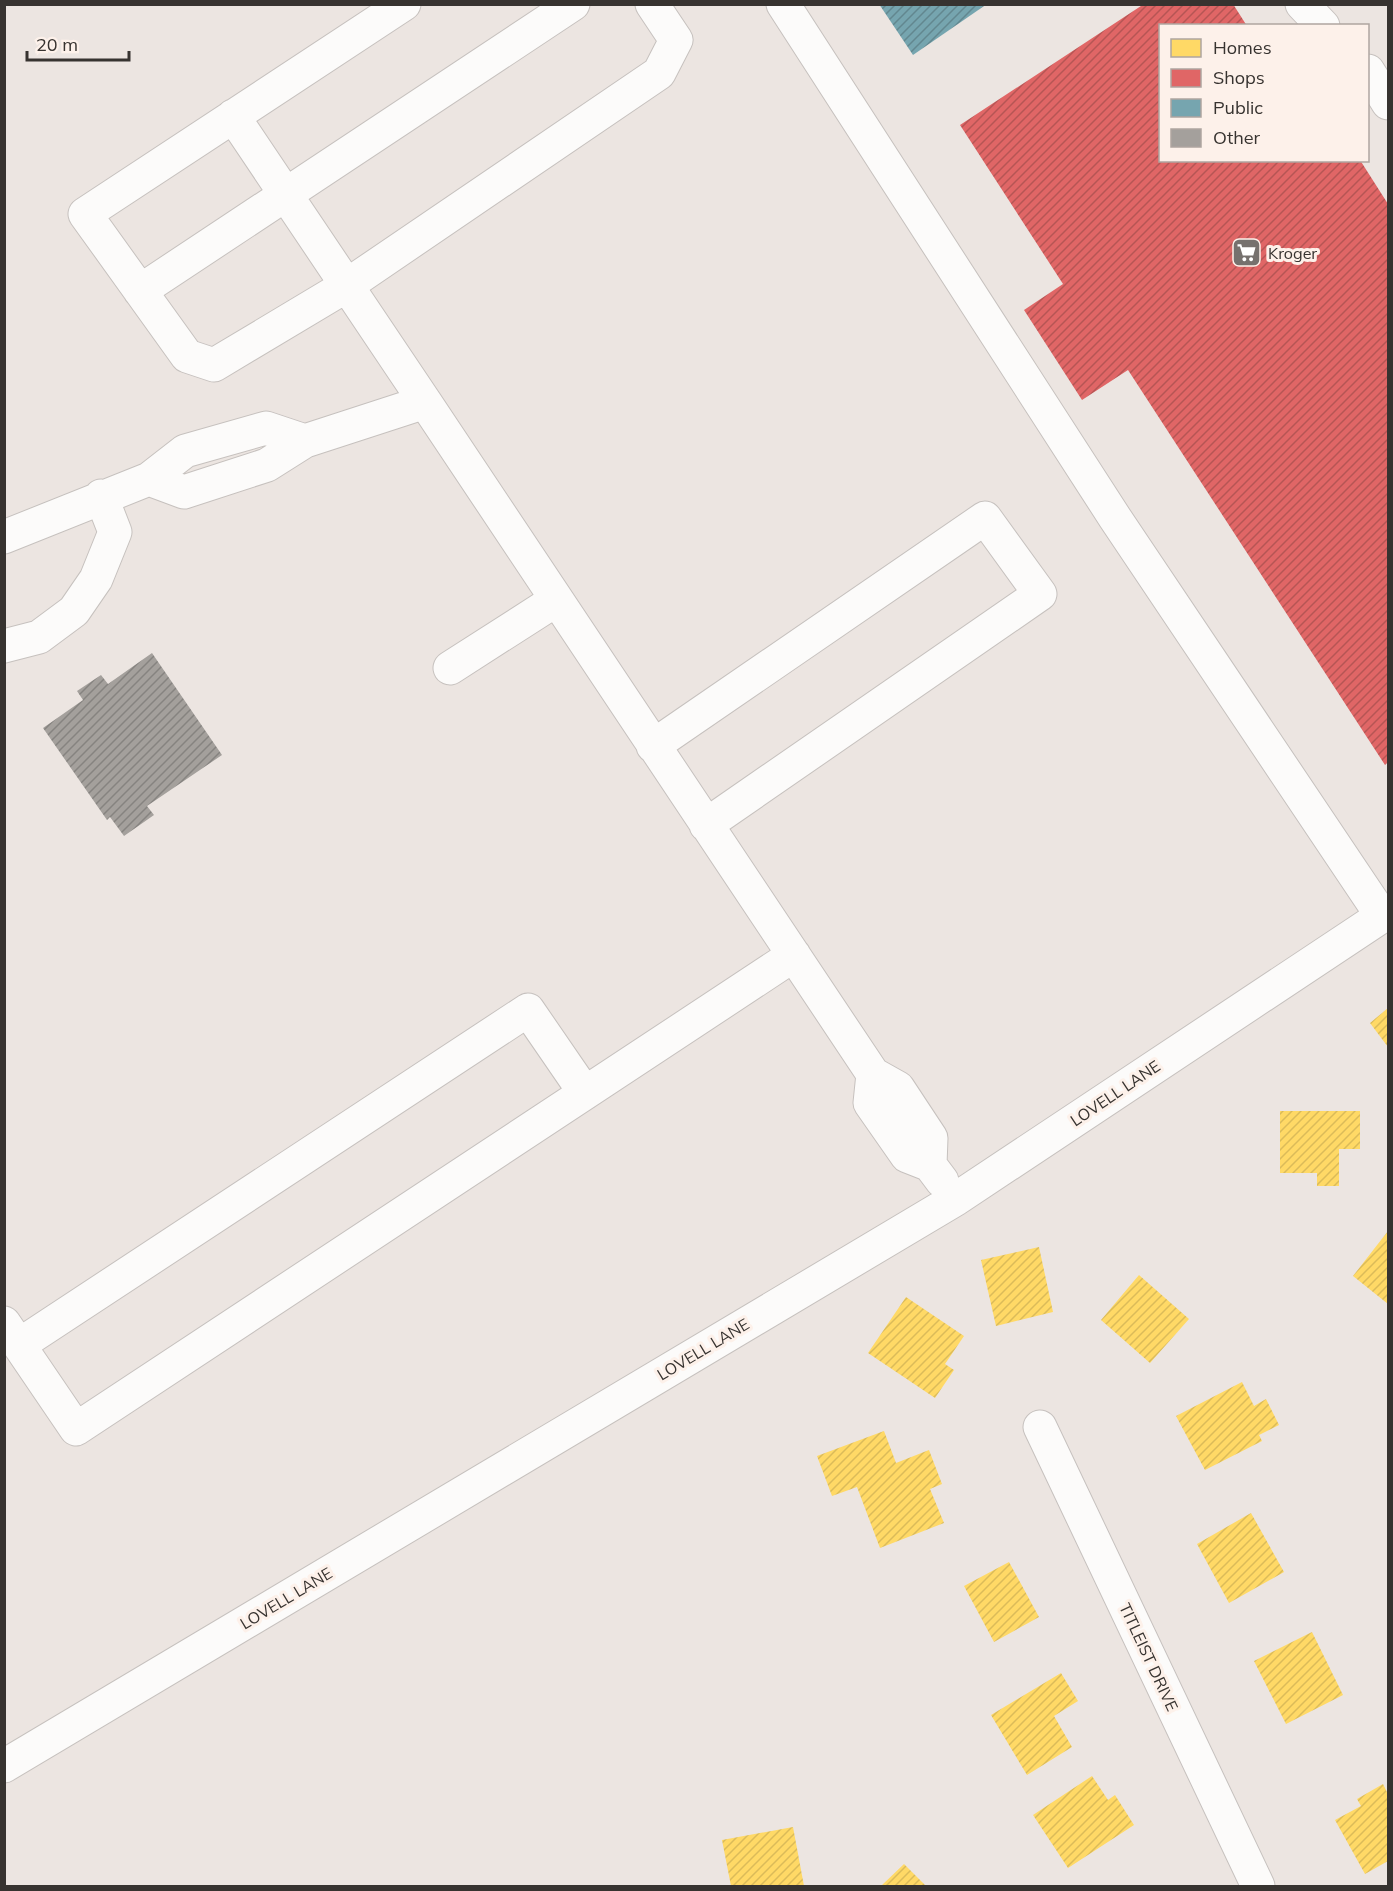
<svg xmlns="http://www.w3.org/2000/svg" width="1393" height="1891" viewBox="0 0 1393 1891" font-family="Mulish,sans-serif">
<defs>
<pattern id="homes-hatch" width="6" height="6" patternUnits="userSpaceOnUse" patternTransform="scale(1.5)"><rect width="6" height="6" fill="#ffd966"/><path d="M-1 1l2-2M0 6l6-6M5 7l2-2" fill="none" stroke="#dbbb59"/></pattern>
<pattern id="shops-hatch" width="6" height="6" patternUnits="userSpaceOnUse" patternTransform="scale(1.5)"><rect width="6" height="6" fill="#e06666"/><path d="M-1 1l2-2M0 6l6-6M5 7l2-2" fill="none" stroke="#b65554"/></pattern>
<pattern id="public-hatch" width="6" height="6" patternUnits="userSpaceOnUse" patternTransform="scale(1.5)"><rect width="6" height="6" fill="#76a5af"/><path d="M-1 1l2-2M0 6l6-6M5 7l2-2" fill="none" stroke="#62878f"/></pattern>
<pattern id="building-hatch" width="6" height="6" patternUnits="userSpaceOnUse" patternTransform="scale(1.5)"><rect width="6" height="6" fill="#a4a09c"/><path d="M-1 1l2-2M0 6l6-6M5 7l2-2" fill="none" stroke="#868380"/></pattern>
</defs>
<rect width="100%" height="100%" fill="#ece5e1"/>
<!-- homes -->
<path fill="url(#homes-hatch)" d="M 1388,1008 L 1388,1047 L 1370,1023 Z
M 1280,1111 L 1360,1111 L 1360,1149 L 1339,1149 L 1339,1186 L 1317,1186 L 1317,1173 L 1280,1173 Z
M 1388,1231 L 1388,1304 L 1353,1276 Z
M 1039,1247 L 1053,1312 L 996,1326 L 981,1260 Z
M 1139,1275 L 1189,1319 L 1150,1363 L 1101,1320 Z
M 906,1297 L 964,1336 L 945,1364 L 954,1370 L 935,1398 L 868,1353 Z
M 1242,1382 L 1254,1406 L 1266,1399 L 1279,1425 L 1259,1435 L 1262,1441 L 1205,1470 L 1176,1416 Z
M 884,1431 L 896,1463 L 929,1450 L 942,1484 L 930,1489 L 944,1523 L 880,1548 L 857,1487 L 832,1496 L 817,1456 Z
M 1251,1513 L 1284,1572 L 1229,1603 L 1197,1544 Z
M 1009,1562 L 1039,1617 L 994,1642 L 964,1586 Z
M 1312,1632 L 1343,1695 L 1286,1724 L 1254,1661 Z
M 1061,1673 L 1078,1701 L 1054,1716 L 1072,1747 L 1027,1775 L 991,1715 Z
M 1092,1776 L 1108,1800 L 1115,1795 L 1134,1825 L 1068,1868 L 1033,1815 Z
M 1383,1784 L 1388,1794 L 1388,1861 L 1365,1874 L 1335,1820 L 1361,1806 L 1357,1799 Z
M 793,1827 L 804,1886 L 731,1886 L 722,1840 Z
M 904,1864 L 926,1886 L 881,1886 Z"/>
<!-- shops -->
<path fill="url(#shops-hatch)" d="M 1144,4 L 1233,4 L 1247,26 L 1160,26 L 1160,160 L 1360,160 L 1388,204 L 1388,762 L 1385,765 L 1128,370 L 1082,400 L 1024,310 L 1063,284 L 960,125 Z"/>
<!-- public -->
<path fill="url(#public-hatch)" d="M 879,4 L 987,4 L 913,55 Z"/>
<!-- building -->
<path fill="url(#building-hatch)" d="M 152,653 L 222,755 L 147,806 L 154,815 L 124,836 L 110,817 L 107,820 L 43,728 L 83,700 L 77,691 L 101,675 L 108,684 Z"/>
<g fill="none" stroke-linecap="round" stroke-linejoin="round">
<defs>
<path id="minor" d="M 404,4 L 85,214 L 187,356 L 214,365 L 346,286 L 659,73 L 676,40 L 652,4
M 783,4 L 1115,518 L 1382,916
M 1302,4 L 1323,26
M 1368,71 L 1388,103
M 233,116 L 425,402
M 140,291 L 573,4
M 149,479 L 184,492 L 267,465 L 305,441 L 425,402 L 873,1074 L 898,1088 L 931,1138 L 930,1165
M 4,537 L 149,479 L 185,451 L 266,428 L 305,441
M 4,646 L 39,637 L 74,611 L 96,579 L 115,532 L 101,496
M 450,668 L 556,600
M 653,746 L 985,518 L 1040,594 L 706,825
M 873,1074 L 870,1103 L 907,1156 L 930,1165 L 942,1181
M 4,1323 L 76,1429 L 794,955
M 19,1345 L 528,1010 L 585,1093
M 1040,1427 L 1258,1886
M 4,1766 L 956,1199 L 1388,912"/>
</defs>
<!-- minor casing -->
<use href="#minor" stroke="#c6c1be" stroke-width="35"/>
<!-- minor -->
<use href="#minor" stroke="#fcfbfa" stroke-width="33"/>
</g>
<!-- icons -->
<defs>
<symbol id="supermarket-square" viewBox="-11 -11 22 22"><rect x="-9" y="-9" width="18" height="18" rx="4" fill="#76716e" stroke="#fdf1ea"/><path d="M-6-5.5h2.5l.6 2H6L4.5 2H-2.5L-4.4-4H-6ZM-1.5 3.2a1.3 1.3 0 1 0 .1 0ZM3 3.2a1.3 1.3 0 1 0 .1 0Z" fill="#fff"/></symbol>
</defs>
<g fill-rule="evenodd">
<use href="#supermarket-square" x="1230" y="236" width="33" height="33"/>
</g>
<g text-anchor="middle" stroke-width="6" stroke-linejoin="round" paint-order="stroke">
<!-- poi labels -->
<g font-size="16" fill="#373330" stroke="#fdf1ea" text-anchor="start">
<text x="1268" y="259">Kroger</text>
</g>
<!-- street labels -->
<g font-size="16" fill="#373330" stroke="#fdf1ea">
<text transform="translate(1115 1093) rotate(-34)" y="6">LOVELL LANE</text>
<text transform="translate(703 1349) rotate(-31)" y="6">LOVELL LANE</text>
<text transform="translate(286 1598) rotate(-31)" y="6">LOVELL LANE</text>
<text transform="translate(1149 1657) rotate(65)" y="6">TITLEIST DRIVE</text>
</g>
</g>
<!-- border -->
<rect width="1393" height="1891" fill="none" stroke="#373330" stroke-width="12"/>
<!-- legend -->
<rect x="1159" y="24" width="210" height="138" fill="#fdf1ea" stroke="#aea5a0" stroke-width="1.5"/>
<rect x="1171" y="39" width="30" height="18" fill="#ffd966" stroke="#aea5a0" stroke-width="1.5"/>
<text x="1213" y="54" font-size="18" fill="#373330">Homes</text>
<rect x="1171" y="69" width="30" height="18" fill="#e06666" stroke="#aea5a0" stroke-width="1.5"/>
<text x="1213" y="84" font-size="18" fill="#373330">Shops</text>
<rect x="1171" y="99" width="30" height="18" fill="#76a5af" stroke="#aea5a0" stroke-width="1.5"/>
<text x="1213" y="114" font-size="18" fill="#373330">Public</text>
<rect x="1171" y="129" width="30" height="18" fill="#a4a09c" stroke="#aea5a0" stroke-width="1.5"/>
<text x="1213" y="144" font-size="18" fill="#373330">Other</text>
<!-- scale -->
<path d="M27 51v9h102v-9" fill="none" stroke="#373330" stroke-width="3"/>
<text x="36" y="51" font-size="18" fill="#373330" stroke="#fdf1ea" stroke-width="4.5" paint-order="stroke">20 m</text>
</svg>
